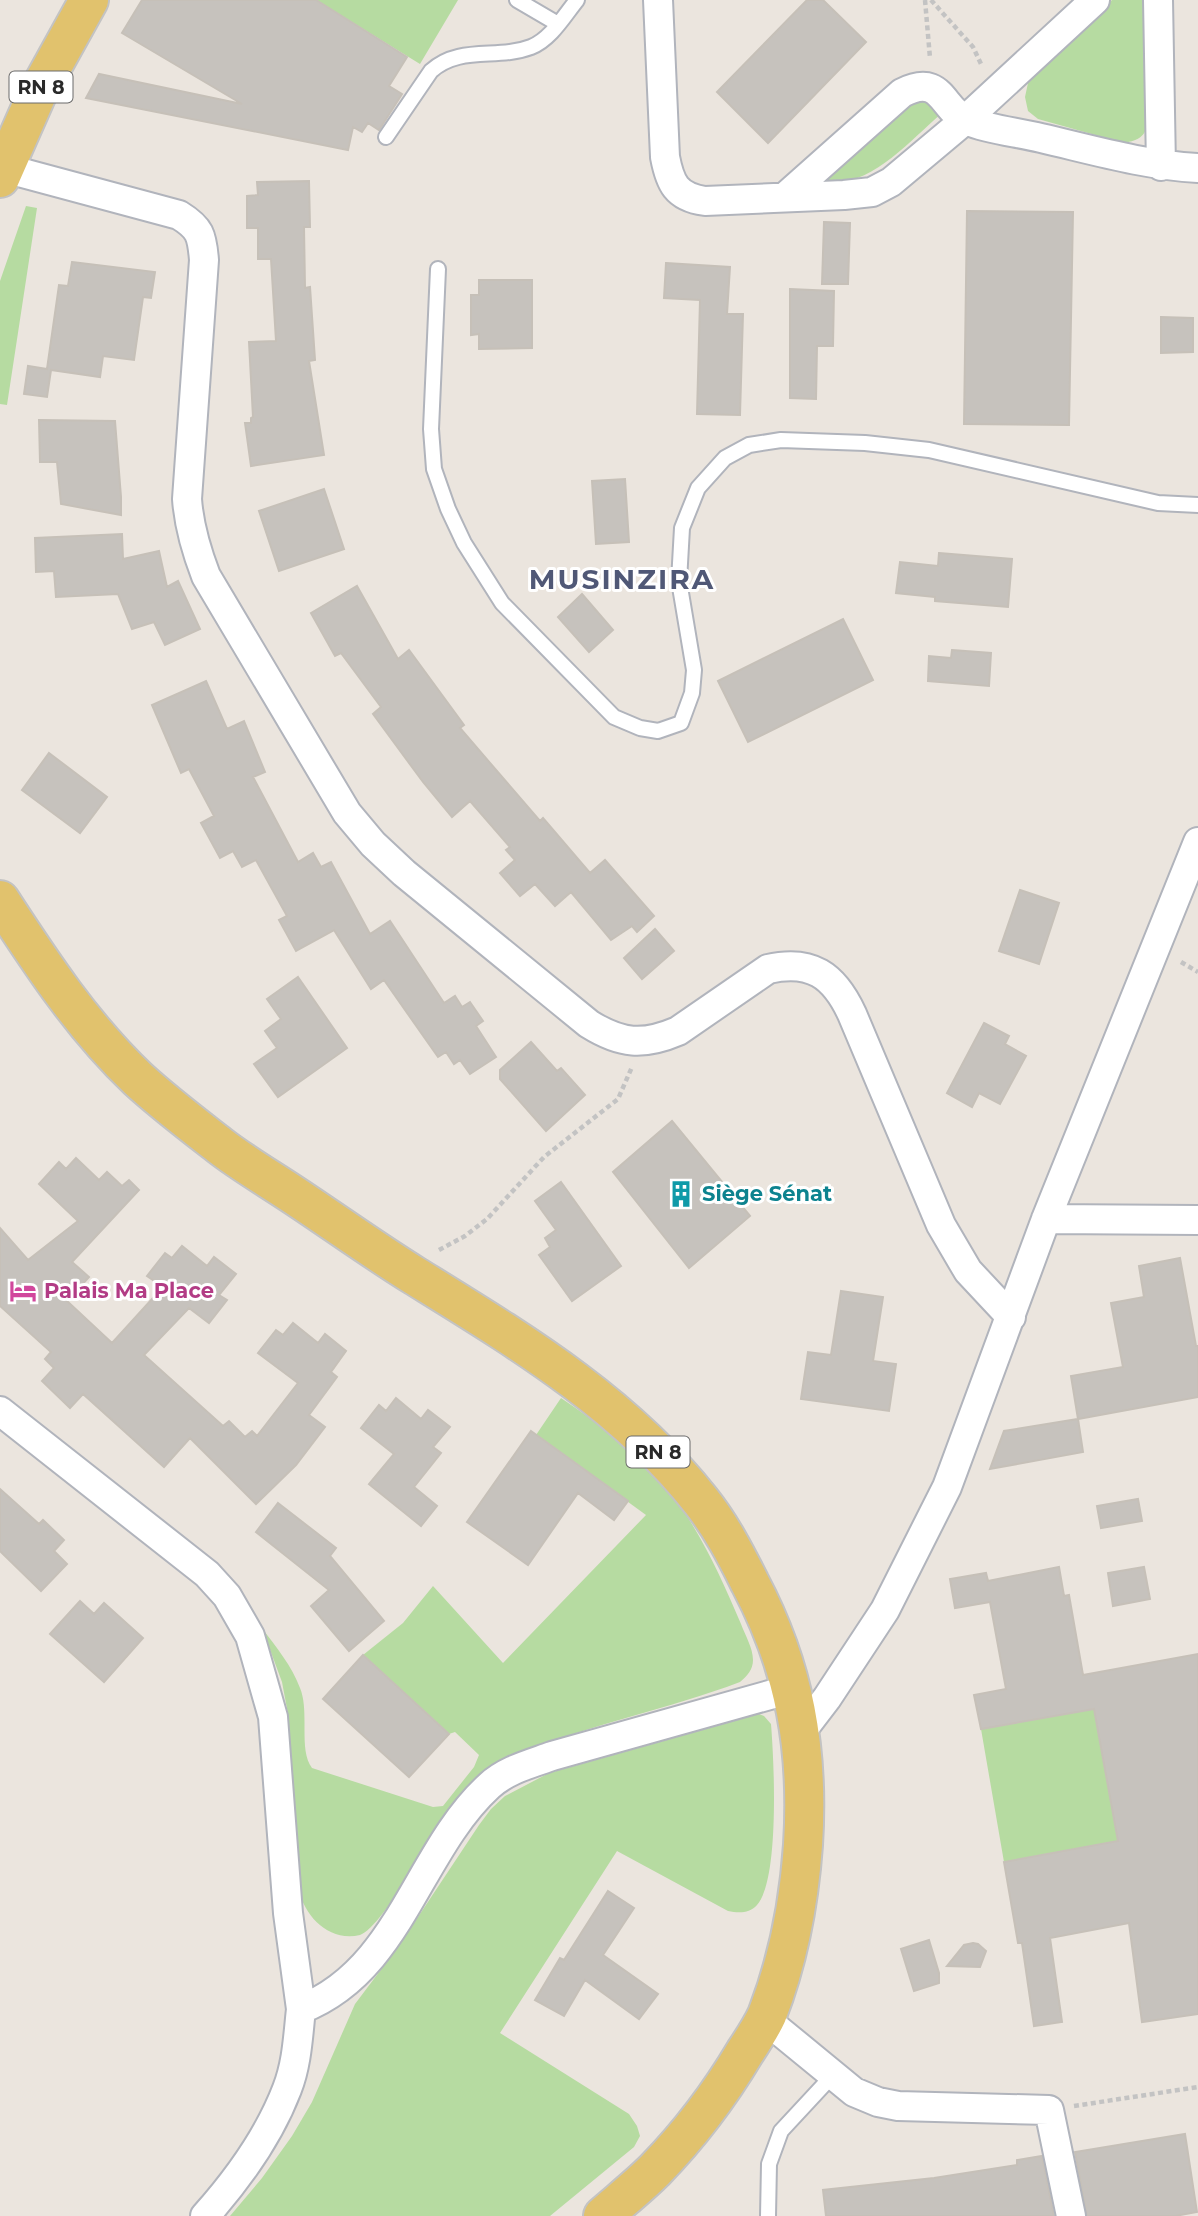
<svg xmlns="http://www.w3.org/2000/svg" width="1198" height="2216" viewBox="0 0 1198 2216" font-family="Montserrat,sans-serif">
<rect width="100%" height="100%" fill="#ebe5de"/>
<!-- green -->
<path fill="#b6dba1" d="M 316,0 L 458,0 L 420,64 Z
M 1112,0 L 1142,0 L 1147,7 L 1149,122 C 1144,137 1140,140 1124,143 L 1038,119 L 1028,111 L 1025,97 L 1028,83 Z
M 923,100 L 941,114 C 909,141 867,192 822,181 L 909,104 Z
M 26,206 L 37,208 L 7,405 L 0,404 L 0,281 Z
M 561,1398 C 593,1420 626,1443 653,1472 C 693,1515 718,1570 741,1624 C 745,1635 753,1648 753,1660 C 753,1670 747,1676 740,1682 C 669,1709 593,1723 523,1753 C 505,1761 487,1768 473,1782 C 448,1808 383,1929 360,1935 C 329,1942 305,1917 299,1890 L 288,1714 L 282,1682 L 262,1628 C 276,1647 292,1666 300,1688 C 310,1712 298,1749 312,1768 L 433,1807 L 443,1806 L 474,1767 L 479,1755 L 455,1732 L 449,1734 L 363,1655 L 403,1623 L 433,1586 L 503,1663 L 646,1515 L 536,1435 Z
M 1094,1709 L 1118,1841 L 1004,1862 L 981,1729 Z
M 759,1714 L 764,1716 L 771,1724 C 774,1760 780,1879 757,1905 C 749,1914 738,1913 728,1911 L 617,1851 L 500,2033 L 629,2114 L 637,2126 L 640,2136 L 634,2147 L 550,2216 L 230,2216 L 262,2178 L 292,2136 L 312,2102 L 355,2004 L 398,1947 L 479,1825 L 491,1809 L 505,1796 L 549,1773 Z"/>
<!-- building -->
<path fill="#c6c2bd" stroke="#c6c0b8" stroke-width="2" d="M 142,0 L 316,0 L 407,57 L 389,86 L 402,94 L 379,130 L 368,123 L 362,132 L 353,127 L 348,150 L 86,98 L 99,74 L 242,104 L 122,33 Z
M 807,0 L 823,0 L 866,42 L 768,143 L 717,92 Z
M 309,181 L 310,227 L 304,227 L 305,288 L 310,287 L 315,360 L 309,361 L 324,455 L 251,466 L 245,423 L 251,423 L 251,418 L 253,417 L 249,342 L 276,341 L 271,259 L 258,259 L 258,228 L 247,228 L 247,196 L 258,195 L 257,182 Z
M 967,211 L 1073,212 L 1069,425 L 964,424 Z
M 824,222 L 850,223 L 848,284 L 822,284 Z
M 72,262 L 155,272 L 151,298 L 143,297 L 134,360 L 103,356 L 100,377 L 51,370 L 47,397 L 24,394 L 28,366 L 47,369 L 59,285 L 68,286 Z
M 666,263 L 730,267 L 727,314 L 743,314 L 740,415 L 697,414 L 700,300 L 664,298 Z
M 479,280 L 532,280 L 532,348 L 479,349 L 479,334 L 471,335 L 471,295 L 479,295 Z
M 790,289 L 834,291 L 833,346 L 817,346 L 816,399 L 790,398 Z
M 1161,317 L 1193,318 L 1193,352 L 1161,353 Z
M 39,420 L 115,421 L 121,497 L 121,515 L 61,504 L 57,462 L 40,462 Z
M 625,479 L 629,542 L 596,544 L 592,481 Z
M 324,489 L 344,549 L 279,571 L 259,511 Z
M 122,534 L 123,559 L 159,551 L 167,587 L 178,581 L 200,629 L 165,645 L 154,622 L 132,629 L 118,594 L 56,597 L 54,571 L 36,572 L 35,538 Z
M 939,553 L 1012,559 L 1008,607 L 935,601 L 935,597 L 896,593 L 900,562 L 938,566 Z
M 357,586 L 398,659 L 409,650 L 464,725 L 460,728 L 540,821 L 543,818 L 590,873 L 605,860 L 654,916 L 637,932 L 632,926 L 611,940 L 571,892 L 555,906 L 535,884 L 520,896 L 500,873 L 515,860 L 506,850 L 510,847 L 470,801 L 452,817 L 423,782 L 373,714 L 381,707 L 341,653 L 335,656 L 311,613 Z
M 582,594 L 613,630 L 589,652 L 558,617 Z
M 843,619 L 873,680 L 748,742 L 718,681 Z
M 952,650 L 991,653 L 989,686 L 928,681 L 929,656 L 951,658 Z
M 206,681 L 227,729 L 244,721 L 265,772 L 253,777 L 298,862 L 313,853 L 321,867 L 331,862 L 370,934 L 390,921 L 444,1003 L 455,996 L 462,1007 L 470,1002 L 483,1021 L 476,1026 L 496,1057 L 470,1074 L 460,1060 L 454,1064 L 446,1052 L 438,1057 L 384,980 L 371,989 L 334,930 L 296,951 L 279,920 L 287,916 L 256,860 L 242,867 L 233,851 L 220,858 L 201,823 L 214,816 L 189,769 L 181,773 L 152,705 Z
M 49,753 L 107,797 L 80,833 L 22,790 Z
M 1020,890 L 1059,903 L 1039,964 L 999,951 Z
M 655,929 L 674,951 L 642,979 L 624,958 Z
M 298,977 L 347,1048 L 278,1097 L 254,1064 L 277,1048 L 265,1031 L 281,1019 L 267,999 Z
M 984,1023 L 1009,1036 L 1005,1044 L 1026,1056 L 1000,1104 L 979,1093 L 972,1107 L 947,1093 Z
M 531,1042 L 557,1071 L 561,1068 L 585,1095 L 546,1131 L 500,1079 L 500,1070 Z
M 672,1121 L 750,1216 L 689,1268 L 613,1172 Z
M 76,1158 L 99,1180 L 107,1172 L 122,1186 L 129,1180 L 139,1190 L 72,1262 L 89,1277 L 67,1301 L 112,1343 L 163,1287 L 147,1276 L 165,1253 L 172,1258 L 182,1246 L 207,1266 L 214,1257 L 236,1274 L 219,1295 L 227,1300 L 209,1323 L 189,1308 L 144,1355 L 223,1426 L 229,1421 L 245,1437 L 252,1431 L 257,1436 L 298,1383 L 258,1353 L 276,1330 L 283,1335 L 293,1323 L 318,1343 L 325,1334 L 346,1351 L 331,1372 L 337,1377 L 309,1415 L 325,1427 L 296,1465 L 256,1504 L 190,1438 L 164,1467 L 83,1394 L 70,1408 L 42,1381 L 54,1368 L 45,1359 L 51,1352 L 0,1306 L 0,1228 L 28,1260 L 78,1221 L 39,1184 L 59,1162 L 66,1169 Z
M 561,1182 L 621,1266 L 572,1301 L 539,1255 L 550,1247 L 545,1238 L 556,1230 L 535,1201 Z
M 1180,1258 L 1196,1346 L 1198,1346 L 1198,1397 L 1078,1419 L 1071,1376 L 1123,1367 L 1111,1303 L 1144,1297 L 1139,1266 Z
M 841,1291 L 883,1297 L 873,1361 L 896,1364 L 889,1411 L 801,1399 L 808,1352 L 831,1355 Z
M 396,1398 L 421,1419 L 428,1410 L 450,1427 L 433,1447 L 441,1453 L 414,1487 L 437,1506 L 421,1526 L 369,1484 L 394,1454 L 361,1428 L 379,1405 L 386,1411 Z
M 1078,1419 L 1083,1452 L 990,1469 L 1004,1431 Z
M 531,1431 L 628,1501 L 614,1520 L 578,1493 L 528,1565 L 467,1522 Z
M 0,1489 L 39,1524 L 43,1520 L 64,1540 L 54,1551 L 67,1564 L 41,1591 L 0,1551 Z
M 1138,1499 L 1142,1521 L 1101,1528 L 1097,1506 Z
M 278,1503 L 336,1548 L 330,1556 L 384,1621 L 349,1651 L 311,1606 L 329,1590 L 256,1532 Z
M 1059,1567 L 1064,1596 L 1069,1595 L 1083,1675 L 1198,1654 L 1198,2014 L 1142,2022 L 1129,1923 L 1050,1938 L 1062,2022 L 1034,2026 L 1022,1943 L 1018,1943 L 1004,1862 L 1118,1841 L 1094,1709 L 981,1729 L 974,1695 L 1006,1689 L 990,1602 L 955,1608 L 950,1579 L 986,1573 L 988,1581 Z
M 1144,1567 L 1150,1599 L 1113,1606 L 1108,1573 Z
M 80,1601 L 94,1614 L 104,1603 L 143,1638 L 104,1682 L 50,1634 Z
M 363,1655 L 449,1734 L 409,1777 L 323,1699 Z
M 608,1891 L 634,1908 L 603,1955 L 658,1994 L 639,2019 L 585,1980 L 564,2016 L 535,2000 L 560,1958 L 564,1960 Z
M 929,1940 L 939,1973 L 939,1983 L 914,1991 L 901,1949 Z
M 973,1943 L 978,1944 L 986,1951 L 980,1967 L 947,1966 L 964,1945 Z
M 1185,2134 L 1197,2212 L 1175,2216 L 1087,2216 L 1075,2152 Z
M 1042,2156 L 1054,2216 L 826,2216 L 823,2190 L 934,2178 L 1017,2165 L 1017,2160 Z"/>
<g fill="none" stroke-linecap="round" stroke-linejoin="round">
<defs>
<path id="service" d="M 517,0 L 558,24
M 386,137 L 431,71 C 460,45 497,60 531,47 C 551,39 564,16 577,0
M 438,269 L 431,429 L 434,469 L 448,509 L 464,543 L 502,603 L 614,717 L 640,728 L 658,731 L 681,723 L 692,693 L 694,670 L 679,581 L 682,528 L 698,488 L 725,458 L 749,445 L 781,440 L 865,443 L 929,450 L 1158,503 L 1198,505
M 768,2216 L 769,2164 L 781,2131 L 833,2075"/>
<path id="minor" d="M 658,0 L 665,157 C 670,183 676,197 705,201 L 844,195 L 872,192 L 891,182 L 965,120 L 1095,0
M 1158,0 L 1161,166
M 4,168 L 179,215 C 200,228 202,235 204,260 L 187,499 C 189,527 196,550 206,576 L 347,813 L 373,844 L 404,873 L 589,1024 C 621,1044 643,1046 678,1031 L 768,969 C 811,959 834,975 852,1014 L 941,1225 L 968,1271 L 1011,1317
M 785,197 L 902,93 C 943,72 941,110 968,121 C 990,130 1017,132 1041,138 C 1093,150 1144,165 1198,168
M 1046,1219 L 1198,1220
M 0,1411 L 207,1574 L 227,1596 L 250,1636 L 273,1717 L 288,1913 L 301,2009
M 801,1732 L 827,1698 L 885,1610 L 947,1487 L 1046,1219 L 1198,842
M 765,2019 L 854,2092 L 878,2102 L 898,2106 L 1049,2110 L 1071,2216
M 205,2216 C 238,2179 269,2136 287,2089 C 297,2064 298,2036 301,2009 C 400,1971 417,1852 489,1786 C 506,1770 530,1764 552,1756 L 791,1689"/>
<path id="primary" d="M 0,178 L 37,94 L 89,0
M 0,900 C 41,963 83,1027 138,1079 C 163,1102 192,1124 219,1145 C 242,1163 268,1178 292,1194 C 333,1221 373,1250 415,1276 C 520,1341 624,1403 701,1501 C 721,1526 736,1555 750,1583 C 795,1668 809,1750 803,1845 C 799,1902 788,1961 767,2015 C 761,2028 753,2040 745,2052 C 720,2094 689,2135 655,2170 C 639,2186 620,2201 603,2216"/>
</defs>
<!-- service casing -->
<use href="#service" stroke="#b1b4bc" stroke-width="18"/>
<!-- minor casing -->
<use href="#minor" stroke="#b1b4bc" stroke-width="32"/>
<!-- primary casing -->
<use href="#primary" stroke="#c3c3c3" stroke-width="42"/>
<!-- path -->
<path stroke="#c3c3c3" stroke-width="4.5" stroke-dasharray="5 3.5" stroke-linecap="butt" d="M 925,0 L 930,58
M 931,0 L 973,47 L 982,66
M 1181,962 L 1198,972
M 439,1250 L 465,1236 L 487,1219 L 544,1157 L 618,1099 L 632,1067
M 1074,2106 L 1198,2087"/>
<!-- service -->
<use href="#service" stroke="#fff" stroke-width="14"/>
<!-- minor -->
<use href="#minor" stroke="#fff" stroke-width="28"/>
<!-- primary -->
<use href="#primary" stroke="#e1c26d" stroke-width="38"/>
</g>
<!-- icons -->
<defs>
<symbol id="building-bare" viewBox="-9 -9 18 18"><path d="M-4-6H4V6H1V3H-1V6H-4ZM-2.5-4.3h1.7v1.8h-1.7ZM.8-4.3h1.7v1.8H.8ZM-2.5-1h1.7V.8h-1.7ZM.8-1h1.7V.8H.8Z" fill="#0f9aa8" stroke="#fff" stroke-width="2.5" paint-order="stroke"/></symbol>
<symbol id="hotel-bare" viewBox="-9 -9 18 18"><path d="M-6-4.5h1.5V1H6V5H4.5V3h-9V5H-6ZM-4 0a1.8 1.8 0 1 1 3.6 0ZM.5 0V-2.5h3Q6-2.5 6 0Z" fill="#d1479c" stroke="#fff" stroke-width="2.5" paint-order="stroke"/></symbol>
</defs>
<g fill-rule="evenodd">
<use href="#building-bare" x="662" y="1175" width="38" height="38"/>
<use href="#hotel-bare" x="4" y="1272" width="38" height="38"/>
</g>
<g text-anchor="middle" stroke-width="6" stroke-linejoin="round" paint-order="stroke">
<!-- shield labels -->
<g fill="#fff" stroke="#6a6a6a" stroke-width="2">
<rect x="9.5" y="71.5" width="63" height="31" rx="5"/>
<rect x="626.5" y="1436.5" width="63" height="31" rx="5"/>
</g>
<g font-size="19" font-weight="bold" fill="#2a2a2a">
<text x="41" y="94">RN 8</text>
<text x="658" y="1459">RN 8</text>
</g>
<!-- culture labels -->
<g font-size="21" font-weight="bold" fill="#0d838f" stroke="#fff" text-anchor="start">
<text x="702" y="1201">Siège Sénat</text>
</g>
<!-- hotel labels -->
<g font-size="21" font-weight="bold" fill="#b23c85" stroke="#fff" text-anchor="start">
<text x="44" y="1298">Palais Ma Place</text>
</g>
<!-- district labels -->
<g font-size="28" font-weight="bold" letter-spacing="2" fill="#505876" stroke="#fff">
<text x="622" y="589">MUSINZIRA</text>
</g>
</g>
</svg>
